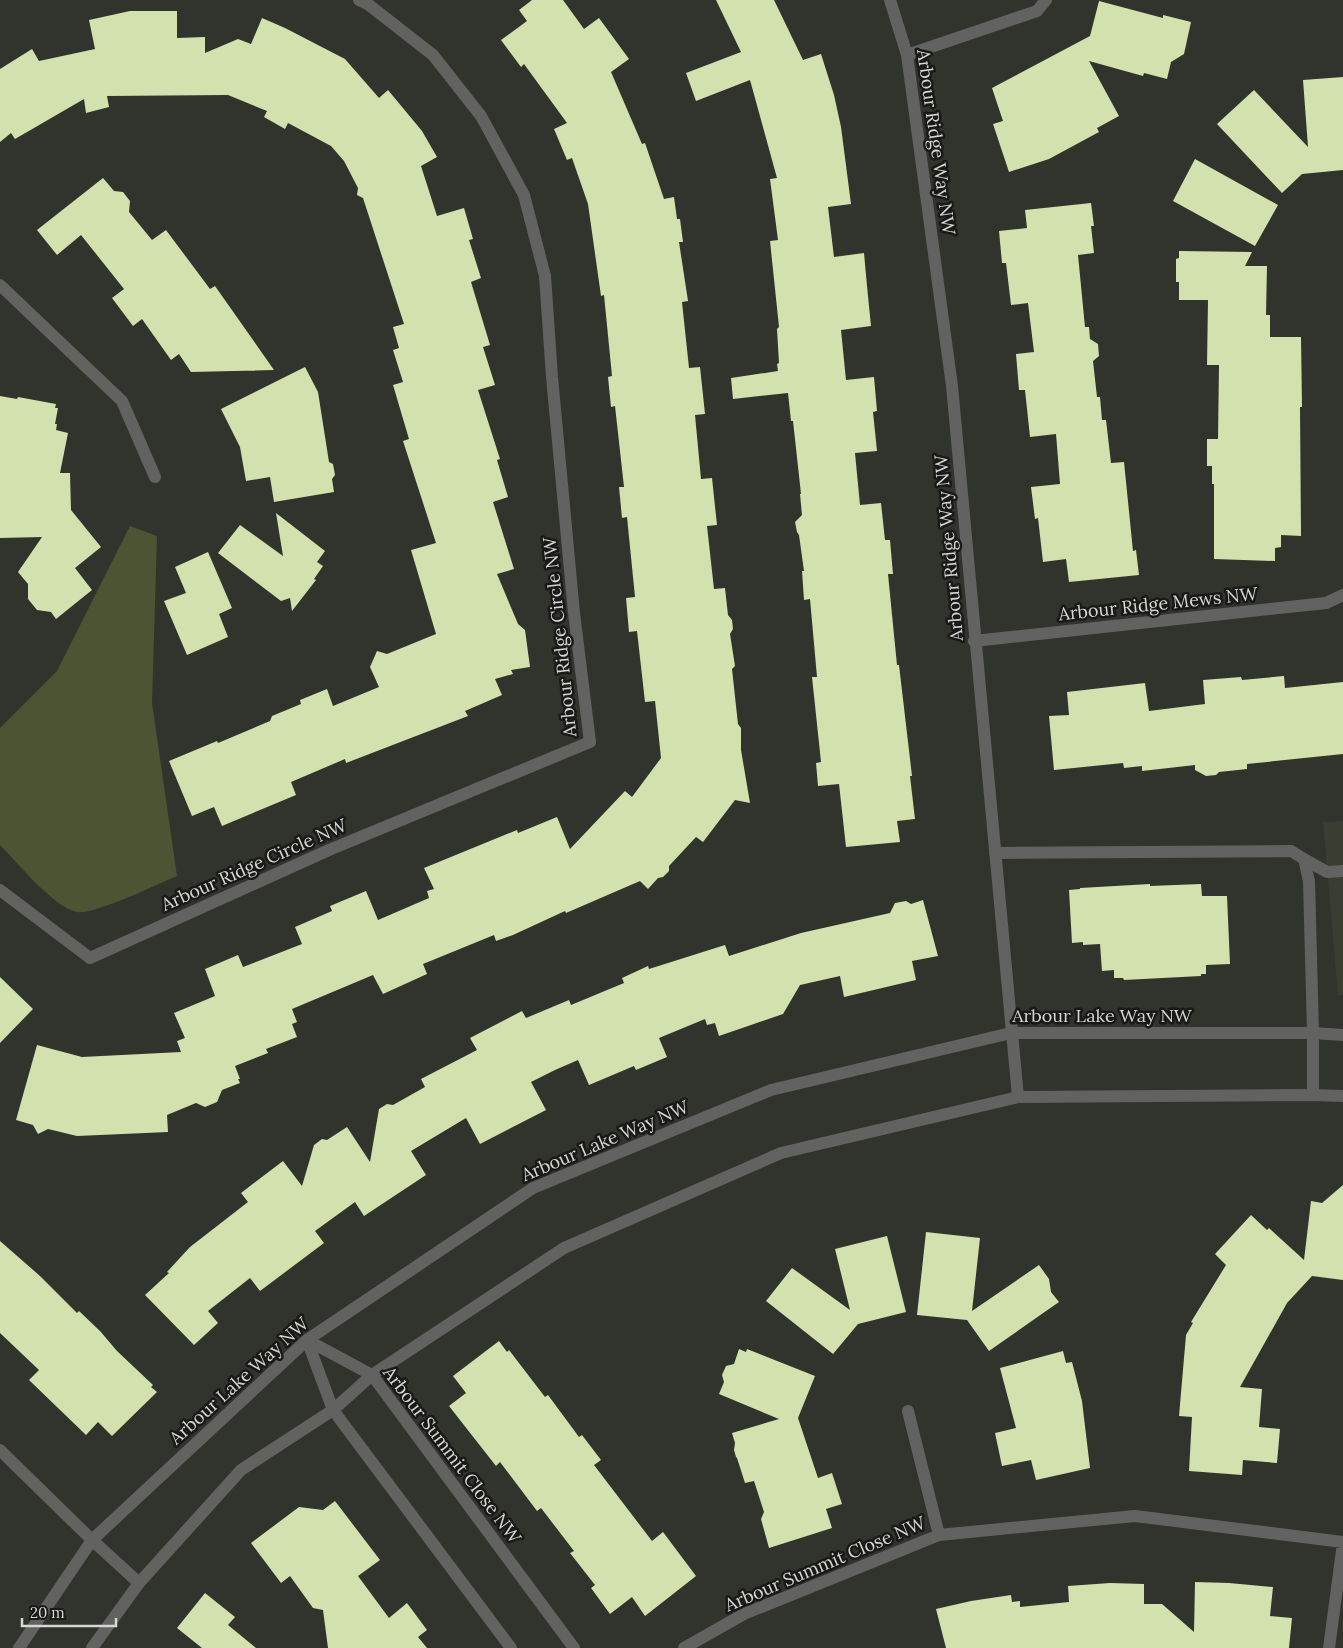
<svg xmlns="http://www.w3.org/2000/svg" width="1343" height="1648" viewBox="0 0 1343 1648" font-family="Lora,serif">
<rect width="100%" height="100%" fill="#31332d"/>
<!-- built -->
<path fill="#3a3e32" d="M 1343,821 L 1343,995 L 1338,995 L 1323,822 Z"/>
<!-- green -->
<path fill="#4c5434" d="M 130,526 L 157,536 L 152,703 L 177,876 C 157,884 95,915 77,912 C 54,908 17,862 0,845 L 0,728 L 57,671 Z"/>
<!-- building -->
<path fill="#d2e1ae" d="M 532,0 L 563,0 L 584,29 L 599,18 L 629,59 L 611,72 L 642,144 L 645,143 L 664,199 L 674,197 L 677,219 L 680,219 L 683,242 L 679,242 L 688,301 L 682,302 L 689,368 L 700,367 L 705,414 L 695,415 L 701,479 L 712,478 L 717,525 L 707,526 L 714,589 L 725,588 L 728,615 L 732,620 L 733,629 L 730,634 L 735,666 L 732,669 L 738,724 L 741,728 L 741,750 L 750,803 L 735,800 L 703,842 L 696,837 L 669,866 L 669,871 L 663,877 L 658,878 L 648,889 L 640,881 L 566,913 L 565,911 L 513,935 L 496,941 L 494,935 L 423,964 L 427,974 L 383,994 L 373,975 L 292,1009 L 297,1022 L 292,1024 L 297,1037 L 266,1049 L 268,1053 L 235,1066 L 240,1079 L 238,1079 L 240,1083 L 222,1090 L 217,1102 L 205,1107 L 196,1103 L 167,1115 L 168,1132 L 77,1136 L 48,1129 L 38,1134 L 33,1125 L 16,1120 L 37,1045 L 82,1057 L 181,1052 L 177,1041 L 185,1038 L 174,1013 L 215,996 L 205,969 L 238,955 L 243,967 L 302,944 L 295,927 L 332,911 L 330,906 L 366,891 L 378,920 L 429,898 L 427,891 L 434,889 L 424,868 L 517,830 L 518,833 L 557,817 L 570,849 L 625,791 L 632,797 L 661,758 L 655,701 L 645,702 L 637,631 L 629,632 L 626,598 L 635,597 L 627,517 L 622,518 L 619,487 L 624,487 L 615,406 L 611,407 L 608,377 L 612,376 L 604,295 L 601,296 L 588,204 L 572,158 L 567,160 L 554,129 L 567,123 L 524,64 L 521,67 L 501,40 L 527,21 L 519,10 Z
M 716,0 L 774,0 L 803,60 L 821,54 L 834,95 L 841,127 L 851,204 L 828,207 L 834,257 L 864,253 L 867,286 L 871,326 L 841,330 L 846,380 L 874,377 L 877,411 L 873,412 L 877,451 L 855,453 L 860,505 L 881,503 L 885,540 L 890,540 L 893,574 L 888,574 L 897,665 L 899,665 L 912,776 L 910,776 L 915,819 L 897,821 L 900,842 L 846,847 L 839,784 L 818,786 L 816,763 L 821,762 L 812,677 L 817,677 L 810,599 L 804,600 L 802,571 L 804,571 L 799,535 L 797,532 L 795,522 L 802,515 L 800,494 L 801,494 L 793,421 L 791,421 L 788,393 L 733,399 L 731,378 L 778,371 L 777,364 L 779,363 L 777,329 L 779,327 L 770,241 L 778,240 L 770,179 L 777,178 L 750,80 L 696,101 L 686,73 L 741,52 Z
M 1099,1 L 1163,18 L 1163,15 L 1191,22 L 1184,54 L 1171,62 L 1167,79 L 1144,73 L 1143,76 L 1089,61 L 1119,116 L 1097,128 L 1099,132 L 1049,159 L 1009,172 L 993,124 L 1003,121 L 992,88 L 1090,36 Z
M 130,11 L 177,11 L 177,38 L 205,37 L 205,53 L 238,39 L 251,44 L 262,18 L 285,28 L 345,59 L 379,98 L 388,90 L 422,131 L 437,157 L 421,166 L 437,216 L 464,208 L 473,239 L 469,240 L 481,278 L 471,282 L 490,345 L 483,347 L 495,385 L 478,390 L 500,459 L 497,460 L 508,497 L 493,502 L 514,569 L 497,574 L 518,624 L 525,630 L 530,667 L 511,670 L 513,674 L 495,679 L 502,695 L 465,711 L 468,716 L 346,763 L 345,759 L 291,782 L 296,795 L 222,826 L 214,807 L 192,816 L 169,761 L 217,741 L 218,743 L 270,721 L 272,716 L 301,704 L 300,700 L 327,689 L 333,706 L 379,687 L 370,667 L 377,651 L 387,654 L 436,634 L 411,550 L 436,543 L 403,441 L 409,439 L 393,385 L 403,382 L 393,350 L 399,348 L 393,327 L 404,324 L 363,198 L 357,195 L 358,188 L 344,161 L 331,146 L 288,123 L 285,129 L 264,117 L 267,111 L 228,95 L 107,96 L 109,107 L 86,113 L 84,99 L 15,139 L 11,133 L 0,142 L 0,69 L 32,49 L 39,61 L 95,49 L 89,20 Z
M 1343,77 L 1343,170 L 1302,174 L 1282,193 L 1217,124 L 1254,90 L 1308,147 L 1303,80 Z
M 1195,159 L 1278,205 L 1255,246 L 1173,201 Z
M 103,178 L 114,191 L 123,192 L 130,201 L 129,212 L 152,240 L 166,230 L 210,289 L 215,286 L 274,370 L 191,372 L 179,354 L 171,360 L 142,319 L 133,326 L 112,298 L 124,289 L 81,235 L 57,255 L 37,230 Z
M 1091,203 L 1094,226 L 1091,226 L 1094,253 L 1078,255 L 1085,327 L 1089,327 L 1090,339 L 1098,344 L 1099,356 L 1093,361 L 1097,397 L 1100,397 L 1102,420 L 1106,420 L 1111,463 L 1124,462 L 1133,551 L 1136,550 L 1139,575 L 1069,582 L 1066,559 L 1043,562 L 1038,518 L 1035,519 L 1031,487 L 1060,484 L 1056,434 L 1030,437 L 1025,390 L 1019,390 L 1016,354 L 1034,352 L 1028,303 L 1011,305 L 1006,263 L 1002,263 L 999,231 L 1027,228 L 1025,210 Z
M 1179,251 L 1252,252 L 1245,266 L 1267,266 L 1266,315 L 1270,315 L 1270,337 L 1301,337 L 1302,407 L 1300,407 L 1301,536 L 1281,535 L 1281,547 L 1275,548 L 1275,561 L 1214,559 L 1214,484 L 1212,484 L 1212,466 L 1207,466 L 1207,439 L 1218,439 L 1219,365 L 1207,365 L 1208,300 L 1179,300 L 1179,282 L 1176,282 L 1176,259 L 1179,258 Z
M 305,367 L 318,392 L 329,462 L 333,464 L 335,475 L 332,479 L 334,492 L 274,502 L 270,477 L 246,481 L 240,447 L 221,409 Z
M 0,396 L 17,399 L 18,397 L 56,404 L 55,408 L 58,408 L 55,424 L 57,424 L 56,430 L 68,433 L 60,473 L 70,473 L 71,510 L 101,547 L 75,568 L 92,590 L 56,619 L 51,612 L 37,610 L 28,599 L 28,584 L 18,572 L 42,537 L 0,538 Z
M 276,513 L 325,551 L 317,562 L 323,566 L 314,579 L 316,580 L 292,611 L 290,598 L 281,601 L 218,553 L 240,525 L 283,556 Z
M 208,552 L 232,608 L 219,614 L 228,637 L 187,655 L 164,601 L 186,593 L 175,567 Z
M 1284,676 L 1285,688 L 1343,682 L 1343,754 L 1247,764 L 1247,769 L 1219,772 L 1216,775 L 1206,776 L 1195,770 L 1195,765 L 1142,771 L 1142,766 L 1124,768 L 1123,763 L 1054,770 L 1049,716 L 1069,715 L 1067,692 L 1145,683 L 1149,711 L 1205,704 L 1203,680 L 1241,677 L 1242,680 Z
M 1150,884 L 1150,886 L 1201,884 L 1202,896 L 1227,896 L 1230,964 L 1206,965 L 1206,974 L 1201,974 L 1201,976 L 1124,980 L 1123,978 L 1114,978 L 1114,970 L 1102,971 L 1100,944 L 1083,945 L 1083,942 L 1072,943 L 1069,890 L 1080,889 L 1080,888 Z
M 923,900 L 938,956 L 912,961 L 916,980 L 844,997 L 840,976 L 800,985 L 783,1014 L 719,1036 L 715,1023 L 707,1025 L 705,1019 L 659,1038 L 667,1057 L 636,1070 L 634,1066 L 589,1085 L 578,1060 L 555,1070 L 531,1082 L 546,1110 L 480,1144 L 466,1118 L 411,1151 L 426,1175 L 364,1216 L 355,1202 L 315,1231 L 324,1243 L 260,1291 L 250,1278 L 208,1311 L 218,1323 L 194,1345 L 145,1295 L 169,1273 L 167,1272 L 190,1247 L 248,1202 L 241,1193 L 283,1161 L 302,1186 L 314,1145 L 322,1139 L 327,1140 L 347,1127 L 370,1162 L 379,1109 L 387,1104 L 393,1105 L 425,1087 L 421,1079 L 477,1050 L 470,1038 L 522,1011 L 526,1018 L 569,1000 L 571,1005 L 624,983 L 622,978 L 648,966 L 649,969 L 725,945 L 729,956 L 801,933 L 890,913 L 895,903 L 906,901 L 911,904 Z
M 0,977 L 33,1009 L 0,1043 Z
M 1343,1185 L 1343,1280 L 1312,1276 L 1287,1303 L 1240,1387 L 1262,1389 L 1259,1427 L 1280,1429 L 1277,1463 L 1243,1460 L 1242,1475 L 1189,1471 L 1192,1417 L 1179,1416 L 1186,1335 L 1193,1323 L 1191,1322 L 1226,1265 L 1215,1254 L 1251,1215 L 1267,1230 L 1269,1228 L 1304,1260 L 1311,1201 L 1322,1203 Z
M 926,1232 L 980,1238 L 972,1311 L 1039,1265 L 1049,1279 L 1051,1292 L 1059,1302 L 989,1351 L 967,1320 L 917,1315 Z
M 887,1236 L 906,1312 L 858,1324 L 833,1354 L 766,1301 L 792,1268 L 850,1310 L 835,1249 Z
M 0,1241 L 40,1276 L 77,1313 L 79,1311 L 100,1331 L 117,1351 L 153,1385 L 151,1387 L 157,1392 L 112,1436 L 98,1422 L 86,1435 L 29,1380 L 39,1370 L 0,1333 Z
M 499,1341 L 507,1352 L 509,1350 L 545,1397 L 548,1395 L 579,1437 L 582,1435 L 601,1460 L 594,1465 L 652,1541 L 663,1532 L 696,1576 L 645,1616 L 632,1597 L 610,1614 L 591,1588 L 595,1585 L 570,1553 L 574,1551 L 541,1508 L 537,1511 L 500,1462 L 496,1466 L 449,1406 L 466,1393 L 453,1376 Z
M 739,1349 L 746,1352 L 747,1349 L 815,1376 L 798,1418 L 818,1478 L 832,1473 L 842,1504 L 826,1509 L 832,1528 L 769,1548 L 761,1519 L 764,1512 L 754,1481 L 745,1483 L 737,1458 L 736,1457 L 734,1450 L 735,1443 L 732,1433 L 779,1419 L 719,1394 L 724,1382 L 722,1375 L 726,1366 L 734,1364 Z
M 1063,1351 L 1066,1363 L 1072,1362 L 1082,1401 L 1090,1468 L 1036,1480 L 1031,1460 L 1002,1466 L 995,1433 L 1016,1428 L 1000,1368 Z
M 335,1501 L 380,1560 L 358,1576 L 389,1618 L 407,1603 L 427,1630 L 418,1637 L 427,1648 L 328,1648 L 323,1610 L 313,1608 L 290,1576 L 281,1583 L 251,1543 L 299,1507 L 323,1510 Z
M 1195,1582 L 1229,1583 L 1273,1587 L 1270,1616 L 1292,1618 L 1289,1648 L 946,1648 L 936,1609 L 971,1601 L 1011,1595 L 1012,1602 L 1020,1601 L 1020,1607 L 1069,1602 L 1068,1586 L 1110,1583 L 1144,1584 L 1144,1604 L 1162,1604 L 1194,1632 Z
M 205,1593 L 235,1617 L 228,1625 L 256,1648 L 202,1648 L 177,1628 Z"/>
<g fill="none" stroke-linecap="round" stroke-linejoin="round">
<!-- service -->
<path stroke="#626360" stroke-width="12" d="M 995,853 L 1291,851 L 1304,859 L 1309,881 L 1313,1033
M 1304,859 L 1327,872 L 1343,871"/>
<!-- minor -->
<path stroke="#626360" stroke-width="12" d="M 890,0 L 907,55 L 952,386 L 1018,1097
M 907,55 L 1037,11 L 1046,0
M 0,285 L 122,401 L 155,477
M 974,641 L 1326,603 L 1343,595
M 0,890 L 90,958 L 329,850 L 590,742 L 574,613 L 552,377 L 545,276 L 524,195 L 481,116 L 433,55 L 369,5 L 359,0
M 1313,1095 L 1313,1033
M 307,1340 L 372,1375 L 574,1648
M 307,1340 L 333,1410 L 511,1648
M 908,1411 L 939,1535
M 0,1450 L 92,1540 L 139,1583
M 684,1648 L 744,1614 L 939,1535 L 1135,1516 L 1343,1542
M 1329,1648 L 1343,1543"/>
<!-- tertiary -->
<path stroke="#626360" stroke-width="12" d="M 19,1648 L 92,1540 L 307,1340 L 533,1188 L 771,1090 L 1011,1033 L 1313,1033 L 1343,1035
M 92,1648 L 139,1583 L 241,1470 L 333,1410 L 372,1375 L 564,1248 L 781,1153 L 1018,1097 L 1313,1095 L 1343,1096"/>
</g>
<g text-anchor="middle" stroke-width="5" stroke-linejoin="round" paint-order="stroke">
<!-- street labels -->
<g font-size="18" fill="#d6d7d3" stroke="#191a17">
<text transform="translate(936 142) rotate(82)" y="6">Arbour Ridge Way NW</text>
<text transform="translate(949 548) rotate(-95)" y="6">Arbour Ridge Way NW</text>
<text transform="translate(1158 604) rotate(-6)" y="6">Arbour Ridge Mews NW</text>
<text transform="translate(560 637) rotate(-96)" y="6">Arbour Ridge Circle NW</text>
<text transform="translate(254 865) rotate(-24)" y="6">Arbour Ridge Circle NW</text>
<text x="1102" y="1022">Arbour Lake Way NW</text>
<text transform="translate(605 1141) rotate(-23)" y="6">Arbour Lake Way NW</text>
<text transform="translate(239 1381) rotate(-42)" y="6">Arbour Lake Way NW</text>
<text transform="translate(452 1455) rotate(53)" y="6">Arbour Summit Close NW</text>
<text transform="translate(825 1564) rotate(-23)" y="6">Arbour Summit Close NW</text>
</g>
</g>
<!-- scale -->
<path d="M22 1618v8h94v-8" fill="none" stroke="#d6d7d3" stroke-width="2.5"/>
<text x="30" y="1618" font-size="15" fill="#d6d7d3" stroke="#191a17" stroke-width="4" paint-order="stroke">20 m</text>
</svg>
